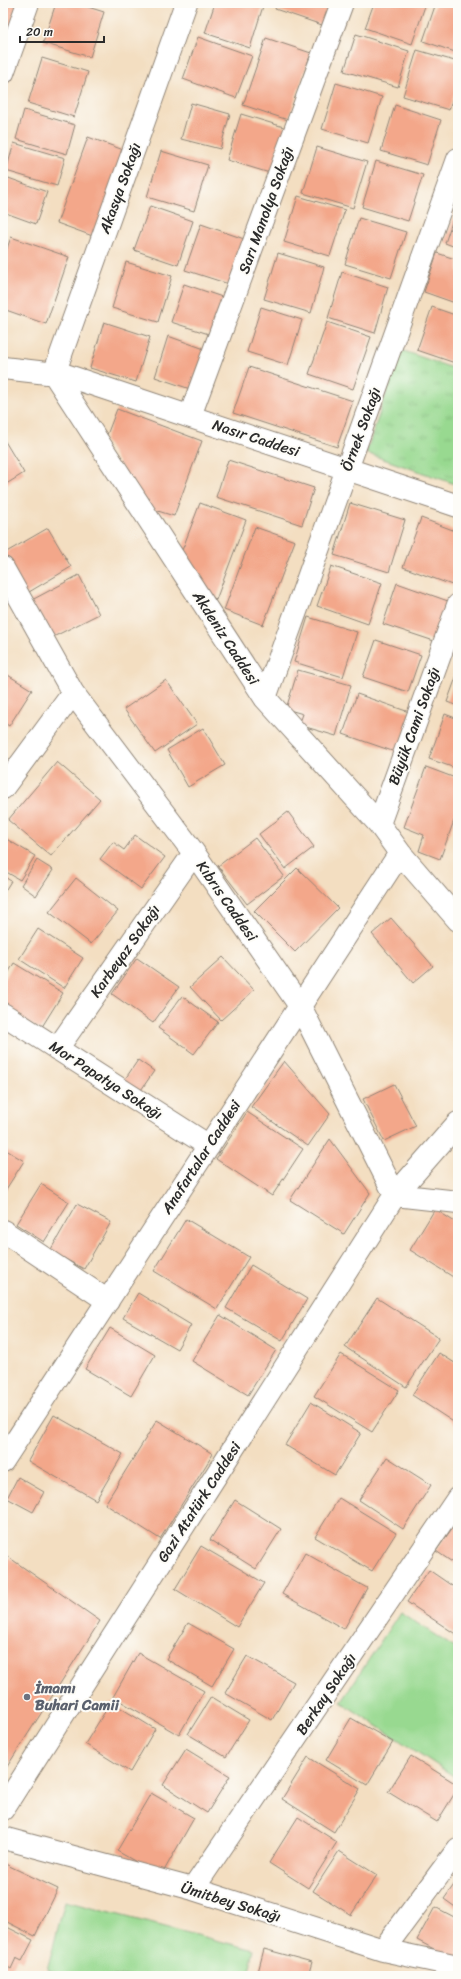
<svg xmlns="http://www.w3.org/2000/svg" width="461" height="1979" viewBox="0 0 461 1979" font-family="Sriracha,sans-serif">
<defs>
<pattern id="park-tufts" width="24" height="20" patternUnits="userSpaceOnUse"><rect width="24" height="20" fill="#98d990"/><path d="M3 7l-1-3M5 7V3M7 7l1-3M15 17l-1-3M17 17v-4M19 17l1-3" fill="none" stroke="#83ba7c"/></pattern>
</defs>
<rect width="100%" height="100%" fill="#fdfcf7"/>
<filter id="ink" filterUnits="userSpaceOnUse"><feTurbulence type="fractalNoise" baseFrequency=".025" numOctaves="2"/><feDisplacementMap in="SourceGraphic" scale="8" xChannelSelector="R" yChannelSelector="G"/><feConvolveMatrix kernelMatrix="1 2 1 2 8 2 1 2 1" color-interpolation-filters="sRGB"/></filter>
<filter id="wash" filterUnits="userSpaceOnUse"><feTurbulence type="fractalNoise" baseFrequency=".012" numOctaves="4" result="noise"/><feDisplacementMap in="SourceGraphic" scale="16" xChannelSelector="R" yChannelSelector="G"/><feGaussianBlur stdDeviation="0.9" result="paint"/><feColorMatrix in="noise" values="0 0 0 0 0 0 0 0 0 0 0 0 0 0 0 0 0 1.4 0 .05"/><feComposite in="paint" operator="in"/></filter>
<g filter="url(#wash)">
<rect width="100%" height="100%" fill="#f3dec1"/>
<!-- grass -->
<path fill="#98d990" stroke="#62825e" d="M 400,1612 L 458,1650 L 458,1779 L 341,1702 Z
M 65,1901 L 254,1950 L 248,1976 L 71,1976 L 47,1970 Z"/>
<!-- park -->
<path fill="url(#park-tufts)" stroke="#62825e" d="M 401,350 L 458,370 L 458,485 L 366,453 Z"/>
<g id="blocks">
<!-- building -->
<path fill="#f3a78a" d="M 3,3 L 18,3 L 7,39 L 3,38 Z
M 56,3 L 75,3 L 104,12 L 90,57 L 43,43 Z
M 215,3 L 264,3 L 250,48 L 205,33 Z
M 277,3 L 333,3 L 325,26 L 275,9 Z
M 374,3 L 426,3 L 412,44 L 365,28 Z
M 436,3 L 458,3 L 458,53 L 423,41 Z
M 356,34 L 409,51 L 398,87 L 344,71 Z
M 198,37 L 252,56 L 236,98 L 183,79 Z
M 266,38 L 311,53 L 288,120 L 243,105 Z
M 417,50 L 458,62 L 458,82 L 449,110 L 403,96 Z
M 42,58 L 88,72 L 74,117 L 28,103 Z
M 336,83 L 382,97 L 368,143 L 322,129 Z
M 191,103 L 230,114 L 220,149 L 181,139 Z
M 395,105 L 441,120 L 427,165 L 381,151 Z
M 24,110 L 75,125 L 67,154 L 16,139 Z
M 241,114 L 287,128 L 273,174 L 227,160 Z
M 88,137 L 129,152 L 98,238 L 57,223 Z
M 14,143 L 65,158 L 57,186 L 6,171 Z
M 317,147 L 367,162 L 353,208 L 303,193 Z
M 161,151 L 208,165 L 194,211 L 147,197 Z
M 376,161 L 423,175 L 408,221 L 362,207 Z
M 3,176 L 47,192 L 36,224 L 3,212 Z
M 298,196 L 345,210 L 330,256 L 284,242 Z
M 458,204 L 458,248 L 445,243 Z
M 150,206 L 193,221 L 178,265 L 134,250 Z
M 359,218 L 406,232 L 391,278 L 345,264 Z
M 201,224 L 250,241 L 235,286 L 185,270 Z
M 11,237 L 69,257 L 46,324 L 3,309 L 3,260 Z
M 278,253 L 324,267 L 311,313 L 264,299 Z
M 437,253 L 458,260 L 458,304 L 424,292 Z
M 126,262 L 172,276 L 158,322 L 112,308 Z
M 342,272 L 388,287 L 375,333 L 328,318 Z
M 184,284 L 228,299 L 215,336 L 171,322 Z
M 261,307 L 302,320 L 288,365 L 247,352 Z
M 432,307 L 458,316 L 458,364 L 417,350 Z
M 104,322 L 150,337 L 136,382 L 90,368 Z
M 327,322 L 371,337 L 353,389 L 309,374 Z
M 168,336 L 210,351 L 196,391 L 155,377 Z
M 249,367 L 353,401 L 337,447 L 233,413 Z
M 117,409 L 202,441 L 174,516 L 145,507 L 105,440 Z
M 3,438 L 24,473 L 3,486 Z
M 228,460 L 314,488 L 302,525 L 216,497 Z
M 200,503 L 246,520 L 216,600 L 178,561 Z
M 350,503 L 405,520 L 389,572 L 334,555 Z
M 421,518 L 458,532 L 458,570 L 452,585 L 403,567 Z
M 255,527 L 295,541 L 263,625 L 224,610 Z
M 48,528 L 71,567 L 24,595 L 3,559 L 3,554 Z
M 331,566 L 382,583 L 368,624 L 317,606 Z
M 79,575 L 99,614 L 49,639 L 30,601 Z
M 397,583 L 448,601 L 434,641 L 383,624 Z
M 308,617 L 357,632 L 343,677 L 294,662 Z
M 376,640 L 421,655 L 408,692 L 363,677 Z
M 298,670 L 351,685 L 336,736 L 299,725 L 303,714 L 286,709 Z
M 3,672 L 32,690 L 9,726 L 3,722 Z
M 458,672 L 458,706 L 447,702 Z
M 166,680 L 197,724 L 155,753 L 124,709 Z
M 357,694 L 412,713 L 398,753 L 343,734 Z
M 445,714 L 458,719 L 458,769 L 429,759 Z
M 203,728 L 225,765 L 188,787 L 167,750 Z
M 57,762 L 100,799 L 51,856 L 8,820 Z
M 426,767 L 458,779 L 458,810 L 440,859 L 419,851 L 424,835 L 404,827 Z
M 288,812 L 314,847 L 285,869 L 259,834 Z
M 135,835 L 165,857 L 141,889 L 100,859 L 113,842 L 124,850 Z
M 3,837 L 35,856 L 20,880 L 3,870 Z
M 255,838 L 284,876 L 247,904 L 218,866 Z
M 37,860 L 53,870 L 36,896 L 21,885 Z
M 297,868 L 338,908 L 295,952 L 254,911 Z
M 3,876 L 11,881 L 3,894 Z
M 76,878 L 118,911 L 91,944 L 49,912 Z
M 391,918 L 433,966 L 413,983 L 372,934 Z
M 38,929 L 83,958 L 64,988 L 19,959 Z
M 223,957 L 254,990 L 221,1020 L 190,987 Z
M 137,958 L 179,987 L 153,1023 L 112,994 Z
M 14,963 L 63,993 L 40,1030 L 3,1008 L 3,982 Z
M 182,996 L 218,1022 L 194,1054 L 158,1028 Z
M 138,1060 L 154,1071 L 137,1096 L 121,1085 Z
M 284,1061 L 330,1114 L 308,1146 L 251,1107 Z
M 394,1084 L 416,1126 L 384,1141 L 363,1099 Z
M 247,1112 L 303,1149 L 272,1196 L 216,1159 Z
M 330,1139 L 370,1193 L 344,1234 L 290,1200 Z
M 3,1148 L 24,1161 L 3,1194 Z
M 41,1184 L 69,1202 L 44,1242 L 16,1224 Z
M 77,1204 L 111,1222 L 84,1269 L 50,1251 Z
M 435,1209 L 458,1224 L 458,1280 L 410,1250 Z
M 186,1219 L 249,1257 L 217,1309 L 154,1271 Z
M 251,1265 L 307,1299 L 282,1341 L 226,1308 Z
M 138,1293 L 191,1325 L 177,1349 L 123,1318 Z
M 377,1298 L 439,1338 L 406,1387 L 345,1347 Z
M 220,1315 L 276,1350 L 248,1395 L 192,1361 Z
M 110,1328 L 155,1355 L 131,1396 L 85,1369 Z
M 439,1353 L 458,1365 L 458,1425 L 412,1395 Z
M 341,1354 L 399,1390 L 372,1432 L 314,1396 Z
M 311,1402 L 361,1433 L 335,1475 L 285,1445 Z
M 54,1415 L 123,1454 L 96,1500 L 28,1461 Z
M 157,1420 L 213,1454 L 160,1539 L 105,1504 Z
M 387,1457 L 431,1485 L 403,1529 L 359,1500 Z
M 18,1477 L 44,1492 L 33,1512 L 7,1498 Z
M 339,1498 L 396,1533 L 372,1571 L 315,1537 Z
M 235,1500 L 281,1529 L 256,1569 L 210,1540 Z
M 458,1520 L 458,1566 L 436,1551 Z
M 201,1546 L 264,1583 L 237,1627 L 175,1589 Z
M 305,1553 L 367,1588 L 344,1629 L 282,1594 Z
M 7,1556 L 100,1621 L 3,1773 L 3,1561 Z
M 429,1570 L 458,1590 L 457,1635 L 407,1602 Z
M 188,1623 L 234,1649 L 212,1686 L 166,1659 Z
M 138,1653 L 204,1691 L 179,1735 L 113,1697 Z
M 247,1656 L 294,1682 L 272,1720 L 225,1693 Z
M 211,1697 L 249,1720 L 226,1757 L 188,1734 Z
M 111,1702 L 155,1729 L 130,1772 L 85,1744 Z
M 351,1718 L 393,1742 L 367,1785 L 326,1760 Z
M 186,1749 L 230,1776 L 207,1813 L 163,1785 Z
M 411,1756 L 458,1785 L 458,1788 L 437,1822 L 388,1792 Z
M 308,1757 L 360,1789 L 334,1832 L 282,1799 Z
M 151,1793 L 194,1818 L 161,1876 L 117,1851 Z
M 298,1817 L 337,1842 L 308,1888 L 269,1863 Z
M 339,1851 L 377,1875 L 351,1915 L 313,1891 Z
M 3,1863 L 58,1889 L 35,1936 L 3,1920 Z
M 458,1879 L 458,1909 L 444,1899 Z
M 435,1907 L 458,1919 L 458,1962 L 417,1940 Z
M 3,1925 L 33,1940 L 22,1961 L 16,1958 L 11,1969 L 3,1964 Z
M 264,1949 L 312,1962 L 308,1976 L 257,1976 Z"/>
</g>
</g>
<g filter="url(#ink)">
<use href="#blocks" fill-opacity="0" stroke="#8f8476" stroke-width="1"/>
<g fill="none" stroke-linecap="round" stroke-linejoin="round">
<defs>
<path id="minor" d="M 3,73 L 28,3
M 3,368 L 65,375 L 458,506
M 54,374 L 265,698 L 379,824 L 400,853 L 458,920
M 54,374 L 186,3
M 190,416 L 342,3
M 3,568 L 73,693 L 194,853 L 300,1006 L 395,1195 L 458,1202
M 265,698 L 458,159
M 3,788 L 73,693
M 379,824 L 458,605
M 3,1014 L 209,1146
M 57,1049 L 194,853
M 3,1231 L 108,1301
M 3,1461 L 400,853
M 3,1809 L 395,1195 L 458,1123
M 3,1838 L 193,1889 L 383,1950 L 458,1966
M 193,1889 L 458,1498
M 383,1950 L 458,1849"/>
</defs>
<!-- minor casing -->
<use href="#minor" stroke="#8f8476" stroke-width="24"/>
<!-- minor -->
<use href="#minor" stroke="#fff" stroke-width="22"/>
</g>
</g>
<!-- markers -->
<circle fill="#6b7280" stroke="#fdfcf7" stroke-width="1.5" cx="27" cy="1697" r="4"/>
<g text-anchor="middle" stroke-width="4" stroke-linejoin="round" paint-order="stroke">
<!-- street labels -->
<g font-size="15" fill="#2b2b2b" stroke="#fdfcf7">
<text transform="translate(120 188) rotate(-70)" y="5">Akasya Sokağı</text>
<text transform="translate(266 210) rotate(-70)" y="5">Sarı Manolya Sokağı</text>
<text transform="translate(361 429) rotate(-70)" y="5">Örnek Sokağı</text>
<text transform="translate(256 438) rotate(18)" y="5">Nasır Caddesi</text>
<text transform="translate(226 638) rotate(57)" y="5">Akdeniz Caddesi</text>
<text transform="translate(414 726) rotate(-70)" y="5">Büyük Cami Sokağı</text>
<text transform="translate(227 901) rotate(55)" y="5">Kıbrıs Caddesi</text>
<text transform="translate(125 951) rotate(-55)" y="5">Karbeyaz Sokağı</text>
<text transform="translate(106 1080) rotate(33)" y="5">Mor Papatya Sokağı</text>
<text transform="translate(201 1157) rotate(-57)" y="5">Anafartalar Caddesi</text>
<text transform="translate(199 1502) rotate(-57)" y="5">Gazi Atatürk Caddesi</text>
<text transform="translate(326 1694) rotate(-56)" y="5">Berkay Sokağı</text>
<text transform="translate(231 1902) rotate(17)" y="5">Ümitbey Sokağı</text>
</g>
<!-- worship labels -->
<g font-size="15" font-weight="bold" fill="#5b616d" stroke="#fdfcf7" text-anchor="start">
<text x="35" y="1693">İmamı<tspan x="35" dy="17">Buhari Camii</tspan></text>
</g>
</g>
<!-- margin -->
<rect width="461" height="1979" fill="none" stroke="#fdfcf7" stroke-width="16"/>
<!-- scale -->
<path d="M20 36v6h84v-6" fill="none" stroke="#2b2b2b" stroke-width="2"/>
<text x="26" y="36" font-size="12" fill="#2b2b2b" stroke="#fdfcf7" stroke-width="3" paint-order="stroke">20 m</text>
</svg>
